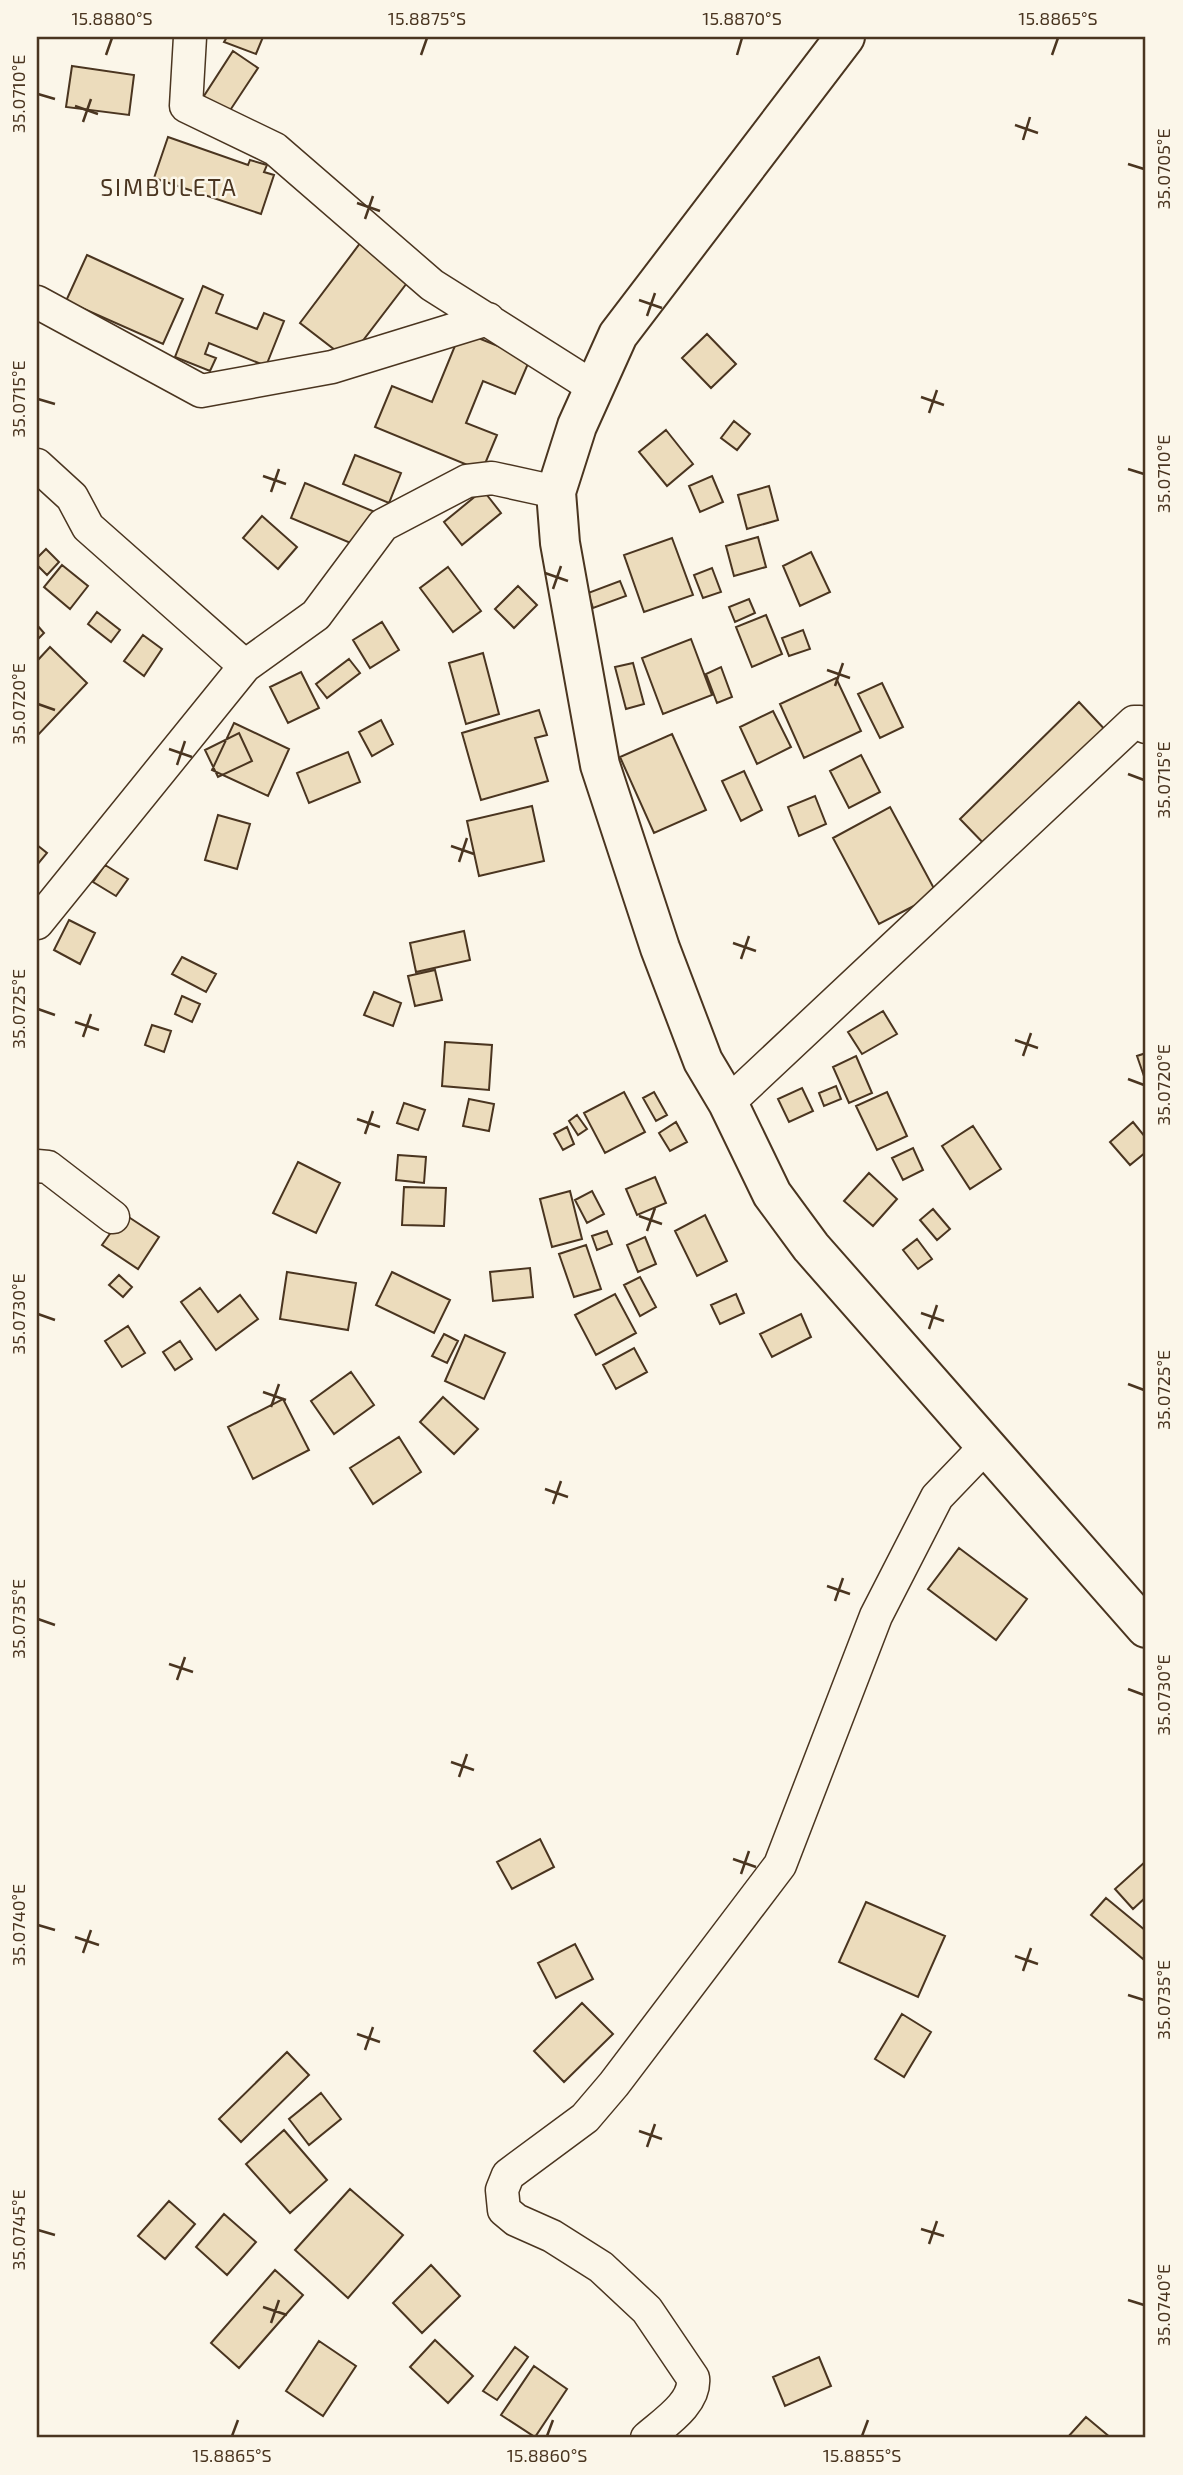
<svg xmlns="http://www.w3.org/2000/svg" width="1183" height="2475" viewBox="0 0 1183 2475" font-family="'Exo 2',sans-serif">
<rect width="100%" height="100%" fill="#fbf6e9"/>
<!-- building -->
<path fill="#ecdcbc" stroke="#4a3520" stroke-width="2" d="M 227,37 L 263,37 L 256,54 L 224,42 Z
M 233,51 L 258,68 L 227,115 L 202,99 Z
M 72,66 L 134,75 L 129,115 L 66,107 Z
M 168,137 L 248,165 L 250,160 L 267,165 L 264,172 L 274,175 L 261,214 L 154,178 Z
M 361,242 L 410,279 L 348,360 L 300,323 Z
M 87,255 L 183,299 L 163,344 L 66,301 Z
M 203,286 L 223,295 L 216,313 L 257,329 L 264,313 L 284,321 L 266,366 L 209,343 L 205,354 L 216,358 L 210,371 L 175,357 Z
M 461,331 L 530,359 L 515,394 L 483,381 L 466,423 L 497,435 L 482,471 L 375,427 L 392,386 L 432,402 Z
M 707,334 L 736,364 L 711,388 L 682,358 Z
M 734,421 L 750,434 L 737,450 L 721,438 Z
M 666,430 L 693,464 L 667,486 L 639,452 Z
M 355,455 L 401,473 L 389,503 L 343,484 Z
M 712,476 L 723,502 L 700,512 L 689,486 Z
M 305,483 L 375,512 L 360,547 L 291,518 Z
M 769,486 L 778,520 L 747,529 L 738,495 Z
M 483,490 L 501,513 L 462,545 L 444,522 Z
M 262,516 L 297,547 L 278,569 L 243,538 Z
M 758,537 L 766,567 L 734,576 L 726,546 Z
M 672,538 L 693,595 L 644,612 L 624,555 Z
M 46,549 L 59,562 L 47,575 L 37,565 L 37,558 Z
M 811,552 L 830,592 L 800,606 L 783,566 Z
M 62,565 L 88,586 L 70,609 L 44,587 Z
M 448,567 L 481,611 L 453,632 L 420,588 Z
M 712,568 L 721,592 L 703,598 L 694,575 Z
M 620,581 L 626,596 L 593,608 L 588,593 Z
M 518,586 L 537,605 L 514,628 L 495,609 Z
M 749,599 L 755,613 L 735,622 L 729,607 Z
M 97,612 L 120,630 L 111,642 L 88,624 Z
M 766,615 L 782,654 L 752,667 L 736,627 Z
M 382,622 L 399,650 L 370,668 L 353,640 Z
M 37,625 L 44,633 L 37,640 Z
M 803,630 L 810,649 L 789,656 L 782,638 Z
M 143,635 L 162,649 L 144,676 L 124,661 Z
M 691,639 L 712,695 L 663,714 L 642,658 Z
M 50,647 L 87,683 L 37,736 L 37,661 Z
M 483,653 L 499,714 L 466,724 L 449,663 Z
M 349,659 L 360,673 L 327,698 L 316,684 Z
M 633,663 L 644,704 L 626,709 L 615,667 Z
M 721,667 L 732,697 L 717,703 L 706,674 Z
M 301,672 L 319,708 L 288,723 L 270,687 Z
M 836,678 L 861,731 L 804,758 L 780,704 Z
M 882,683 L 903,727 L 880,738 L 858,694 Z
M 1079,702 L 1110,735 L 991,851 L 960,819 Z
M 539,710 L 547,735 L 535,738 L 548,781 L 481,800 L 462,733 Z
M 773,711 L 791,747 L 757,764 L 740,727 Z
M 381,720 L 393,744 L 372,756 L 359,732 Z
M 234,723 L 289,749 L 268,796 L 212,770 Z
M 239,733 L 252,761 L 218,777 L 205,750 Z
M 672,734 L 706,810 L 654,833 L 620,757 Z
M 348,752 L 360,782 L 309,803 L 297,773 Z
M 861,755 L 880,792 L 849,808 L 830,771 Z
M 744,771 L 762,810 L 741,821 L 722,781 Z
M 815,796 L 826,824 L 799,836 L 788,807 Z
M 532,806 L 544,861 L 479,876 L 467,821 Z
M 890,807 L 937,894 L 879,924 L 833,838 Z
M 218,815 L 250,824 L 237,869 L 205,860 Z
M 37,845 L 47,853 L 37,865 Z
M 105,865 L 128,879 L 116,896 L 93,882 Z
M 69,920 L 95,933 L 80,964 L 54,950 Z
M 464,931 L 470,960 L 416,972 L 410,943 Z
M 182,957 L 216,974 L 206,992 L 172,974 Z
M 435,970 L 442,1000 L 415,1006 L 408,976 Z
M 374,992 L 401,1003 L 393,1026 L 364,1015 Z
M 182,996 L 200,1004 L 192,1022 L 175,1014 Z
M 883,1011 L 897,1034 L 862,1054 L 848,1032 Z
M 152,1025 L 171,1031 L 164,1052 L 145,1045 Z
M 445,1042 L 492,1045 L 489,1090 L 442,1086 Z
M 1146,1053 L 1146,1082 L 1137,1056 Z
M 856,1056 L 872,1093 L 849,1103 L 833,1067 Z
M 836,1086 L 841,1099 L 824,1106 L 819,1093 Z
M 802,1088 L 813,1111 L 789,1122 L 778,1099 Z
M 624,1092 L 645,1132 L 605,1153 L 584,1113 Z
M 654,1092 L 667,1115 L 656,1121 L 643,1098 Z
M 887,1092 L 907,1136 L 877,1150 L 856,1106 Z
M 469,1099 L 494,1104 L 489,1131 L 463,1126 Z
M 404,1103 L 425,1110 L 418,1130 L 397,1123 Z
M 577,1115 L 587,1129 L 578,1135 L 569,1121 Z
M 676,1122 L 687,1142 L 670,1151 L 659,1133 Z
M 1133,1122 L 1146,1138 L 1146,1152 L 1130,1165 L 1110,1142 Z
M 973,1126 L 1001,1169 L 970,1189 L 942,1146 Z
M 567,1127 L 574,1144 L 563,1150 L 554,1134 Z
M 913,1148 L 923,1170 L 903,1180 L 892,1158 Z
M 398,1155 L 426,1157 L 424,1183 L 396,1180 Z
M 298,1162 L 340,1183 L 316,1233 L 273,1213 Z
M 869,1173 L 897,1199 L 873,1226 L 844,1201 Z
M 655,1177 L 666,1203 L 637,1215 L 626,1189 Z
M 404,1187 L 446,1188 L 444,1226 L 402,1225 Z
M 570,1191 L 582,1239 L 552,1247 L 540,1199 Z
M 592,1191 L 604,1214 L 587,1223 L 575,1200 Z
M 933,1209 L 950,1229 L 937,1240 L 920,1220 Z
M 124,1214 L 159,1237 L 138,1269 L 102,1245 Z
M 705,1215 L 727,1261 L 697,1276 L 675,1231 Z
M 607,1231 L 612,1244 L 597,1250 L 592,1236 Z
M 645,1237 L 656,1264 L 638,1272 L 627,1245 Z
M 917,1239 L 932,1259 L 918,1269 L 903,1250 Z
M 586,1245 L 601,1289 L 574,1297 L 559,1254 Z
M 530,1268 L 533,1297 L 493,1301 L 490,1272 Z
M 287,1272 L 356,1283 L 348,1330 L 280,1319 Z
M 392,1272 L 450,1300 L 434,1333 L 376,1305 Z
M 119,1275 L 132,1287 L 123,1297 L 109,1285 Z
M 640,1277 L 656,1307 L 640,1316 L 624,1285 Z
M 200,1288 L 218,1312 L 240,1295 L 258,1319 L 216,1350 L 181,1302 Z
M 615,1294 L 636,1333 L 596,1355 L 575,1315 Z
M 736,1294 L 744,1313 L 720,1324 L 711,1305 Z
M 801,1314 L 811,1337 L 772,1357 L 760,1334 Z
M 128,1326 L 145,1353 L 122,1367 L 105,1341 Z
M 444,1334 L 458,1341 L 447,1363 L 432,1356 Z
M 465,1335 L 505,1353 L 484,1399 L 445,1381 Z
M 180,1341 L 192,1359 L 175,1370 L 163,1352 Z
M 634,1348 L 647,1372 L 616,1389 L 603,1365 Z
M 351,1372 L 374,1405 L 334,1434 L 311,1401 Z
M 443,1397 L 478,1429 L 454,1454 L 420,1422 Z
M 283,1399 L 309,1450 L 253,1479 L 228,1427 Z
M 399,1437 L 421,1472 L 373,1504 L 350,1468 Z
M 959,1548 L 1027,1599 L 996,1640 L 928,1589 Z
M 540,1839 L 554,1867 L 512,1889 L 497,1862 Z
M 1146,1861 L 1146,1897 L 1133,1909 L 1115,1889 Z
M 1106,1898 L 1146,1931 L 1146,1955 L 1143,1959 L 1091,1915 Z
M 866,1902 L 945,1936 L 918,1997 L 839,1962 Z
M 575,1944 L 593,1979 L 556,1998 L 538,1963 Z
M 582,2003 L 613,2034 L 564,2082 L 534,2051 Z
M 902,2014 L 931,2032 L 904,2077 L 875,2059 Z
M 287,2052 L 309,2075 L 241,2142 L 219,2119 Z
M 321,2093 L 341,2119 L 309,2145 L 289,2119 Z
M 284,2130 L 327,2180 L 290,2213 L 246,2164 Z
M 350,2189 L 403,2235 L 348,2298 L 295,2250 Z
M 169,2201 L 195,2224 L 165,2259 L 138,2236 Z
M 224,2214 L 256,2242 L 227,2275 L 196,2247 Z
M 431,2265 L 460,2296 L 422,2333 L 393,2303 Z
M 275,2270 L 303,2295 L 239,2368 L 211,2343 Z
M 435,2340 L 473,2376 L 448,2403 L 410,2367 Z
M 319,2341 L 356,2366 L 323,2416 L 286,2391 Z
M 515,2347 L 528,2357 L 497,2400 L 483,2391 Z
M 819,2357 L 831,2386 L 785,2406 L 773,2377 Z
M 534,2366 L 567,2389 L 535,2437 L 501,2415 Z
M 1086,2417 L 1111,2438 L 1067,2438 Z"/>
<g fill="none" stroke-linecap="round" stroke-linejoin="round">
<defs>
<path id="minor" d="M 190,37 L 186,106 L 275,149 L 432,285 L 595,388
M 37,302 L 201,391 L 332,367 L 488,319
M 37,465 L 72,497 L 88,527 L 245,666
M 37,923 L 245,666 L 316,615 L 383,525 L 467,481 L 492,478 L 556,492
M 728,1103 L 1134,722 L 1140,722 L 1146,727
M 37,1166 L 48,1167 L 113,1217
M 647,2438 C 664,2423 696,2403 693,2378 L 647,2310 L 601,2267 L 552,2236 L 516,2220 L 504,2210 L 502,2190 L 508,2175 L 585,2118 L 614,2084 L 780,1865 L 876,1616 L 937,1497 L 985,1447"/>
<path id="tertiary" d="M 845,37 L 618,335 L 577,426 L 556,492 L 560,543 L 600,765 L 660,948 L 703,1061 L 728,1103 L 772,1194 L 811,1247 L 1146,1628"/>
</defs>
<!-- minor casing -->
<use href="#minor" stroke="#4a3520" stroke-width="35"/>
<!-- tertiary casing -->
<use href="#tertiary" stroke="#4a3520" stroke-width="42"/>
<!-- minor -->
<use href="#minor" stroke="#fbf6e9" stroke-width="32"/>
<!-- tertiary -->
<use href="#tertiary" stroke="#fbf6e9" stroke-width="38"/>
</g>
<!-- ticks -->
<path fill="none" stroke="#4a3520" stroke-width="2.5" d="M 106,55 L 112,38M 421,55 L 427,38M 737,55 L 742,38M 1052,55 L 1058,38M 38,94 L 55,99M 75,106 L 98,114M 83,122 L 91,99M 1015,125 L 1038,133M 1023,140 L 1030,117M 1128,164 L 1144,169M 357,203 L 380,211M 365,219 L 373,196M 639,300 L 662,308M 647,316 L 655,293M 921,397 L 944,405M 38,399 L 55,404M 929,413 L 937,390M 1128,469 L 1144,474M 263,476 L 286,484M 271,492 L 279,469M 545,573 L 568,581M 553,589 L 561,566M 827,670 L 850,678M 835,686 L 843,663M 38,704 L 55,710M 169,749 L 192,757M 177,765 L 185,741M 1128,774 L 1144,780M 451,846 L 474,854M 459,862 L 467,838M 733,943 L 756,951M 741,959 L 749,936M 38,1009 L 55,1015M 75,1022 L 99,1030M 83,1037 L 91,1014M 1015,1040 L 1038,1048M 1023,1056 L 1031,1033M 1128,1079 L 1144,1085M 357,1119 L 380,1127M 365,1134 L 373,1111M 639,1216 L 662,1224M 647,1231 L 655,1208M 921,1313 L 944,1321M 38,1314 L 55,1320M 929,1329 L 937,1305M 1128,1384 L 1144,1390M 263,1392 L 286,1400M 271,1407 L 279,1384M 545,1489 L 568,1497M 553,1504 L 561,1481M 827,1586 L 850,1594M 835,1601 L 843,1578M 38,1619 L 55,1625M 169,1664 L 193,1672M 177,1680 L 185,1657M 1128,1689 L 1144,1695M 451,1762 L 474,1770M 459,1777 L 467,1754M 733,1859 L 756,1867M 741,1874 L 749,1851M 38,1925 L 55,1930M 75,1937 L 99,1945M 83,1953 L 91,1930M 1015,1956 L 1038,1964M 1023,1971 L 1031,1948M 1128,1995 L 1144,2000M 357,2034 L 380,2042M 365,2050 L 373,2027M 639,2131 L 662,2139M 647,2147 L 655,2124M 921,2229 L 944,2236M 38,2230 L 55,2235M 929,2244 L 937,2221M 1128,2300 L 1144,2305M 263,2307 L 287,2315M 271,2323 L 279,2300M 232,2436 L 238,2420M 547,2436 L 553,2420M 862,2436 L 868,2420"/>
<g text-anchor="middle" stroke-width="5" stroke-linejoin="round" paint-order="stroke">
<!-- quarter labels -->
<g font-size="23" letter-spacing="2" fill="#4a3520" stroke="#fbf6e9">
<text x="169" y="196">SIMBULETA</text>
</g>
</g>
<!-- border -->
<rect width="1183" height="2475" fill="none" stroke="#fbf6e9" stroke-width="77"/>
<rect x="38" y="38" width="1106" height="2398" fill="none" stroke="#4a3520" stroke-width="2.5"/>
<g font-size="18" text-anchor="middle" fill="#4a3520">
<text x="112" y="25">15.8880°S</text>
<text x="427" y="25">15.8875°S</text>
<text x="742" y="25">15.8870°S</text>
<text x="1058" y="25">15.8865°S</text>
<text transform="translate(19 94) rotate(-90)" y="6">35.0710°E</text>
<text transform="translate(1164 169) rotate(-90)" y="6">35.0705°E</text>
<text transform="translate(19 399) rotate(-90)" y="6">35.0715°E</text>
<text transform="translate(1164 474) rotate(-90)" y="6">35.0710°E</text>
<text transform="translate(19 704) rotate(-90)" y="6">35.0720°E</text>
<text transform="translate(1164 780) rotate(-90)" y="6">35.0715°E</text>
<text transform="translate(19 1009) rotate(-90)" y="6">35.0725°E</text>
<text transform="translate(1164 1085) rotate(-90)" y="6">35.0720°E</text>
<text transform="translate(19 1314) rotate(-90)" y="6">35.0730°E</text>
<text transform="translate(1164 1390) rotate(-90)" y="6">35.0725°E</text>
<text transform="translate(19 1619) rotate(-90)" y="6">35.0735°E</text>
<text transform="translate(1164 1695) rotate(-90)" y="6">35.0730°E</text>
<text transform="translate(19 1925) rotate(-90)" y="6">35.0740°E</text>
<text transform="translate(1164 2000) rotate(-90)" y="6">35.0735°E</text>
<text transform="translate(19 2230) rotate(-90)" y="6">35.0745°E</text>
<text transform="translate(1164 2305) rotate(-90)" y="6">35.0740°E</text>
<text x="232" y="2462">15.8865°S</text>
<text x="547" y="2462">15.8860°S</text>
<text x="862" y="2462">15.8855°S</text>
</g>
</svg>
